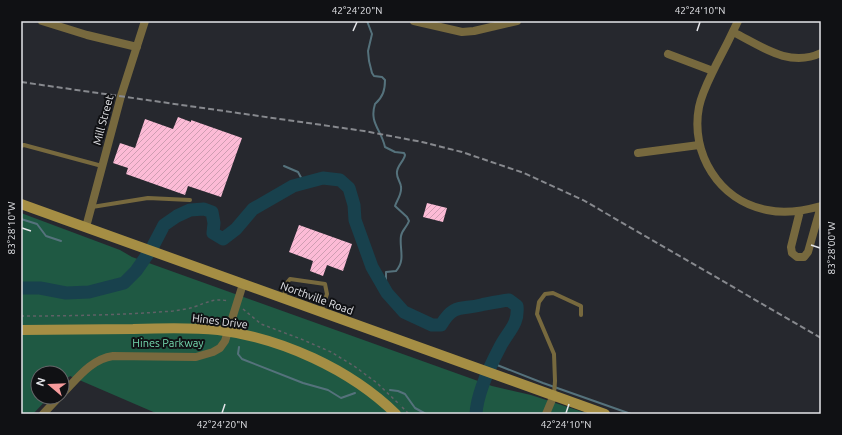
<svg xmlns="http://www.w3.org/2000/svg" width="842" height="435" viewBox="0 0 842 435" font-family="Ubuntu,sans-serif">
<defs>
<pattern id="building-hatch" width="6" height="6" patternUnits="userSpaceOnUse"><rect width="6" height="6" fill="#fcbbd6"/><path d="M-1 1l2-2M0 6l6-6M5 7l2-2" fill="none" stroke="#ce9eb2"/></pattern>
</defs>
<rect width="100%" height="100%" fill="#26282e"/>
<!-- park -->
<path fill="#1f5943" d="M 21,213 L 120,250 L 132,257 L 492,386 L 531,395 L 589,414 L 158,414 L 70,376 L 62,383 L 62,373 L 38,373 L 38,397 L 49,397 L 33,414 L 21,414 Z"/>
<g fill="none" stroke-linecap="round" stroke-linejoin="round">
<!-- stream -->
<path stroke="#55727c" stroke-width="2" d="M 367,21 L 372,34 L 368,51 L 369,61 L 372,73 L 374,76 L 382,77 L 385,80 C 385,90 383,97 375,104 C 369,123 381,129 385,147 L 395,152 L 404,153 L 405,155 C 404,161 397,166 397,172 C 396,178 401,182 401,187 C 402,194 397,200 395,206 L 407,217 L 409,221 C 407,227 402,230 401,236 C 399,248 406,260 396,271 L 386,272 L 386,291
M 284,166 L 298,172 L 304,183
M 21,219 L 37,224 L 46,236 L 61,241
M 239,347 L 238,354 L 242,359 L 303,383 L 328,390 L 341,398 L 355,393
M 492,363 L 543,383 L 631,414
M 390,390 L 398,391 L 405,394 L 415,408 L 426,414"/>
<!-- river -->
<path stroke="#18414d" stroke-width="13" d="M 21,288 L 40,288 L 66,293 L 89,292 L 124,283 L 136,271 L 152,248 L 164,225 L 177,216 L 190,210 L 204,209 L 212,212 L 214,223 L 213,233 L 223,239 L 236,229 L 253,209 L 293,186 L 323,178 L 340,180 L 349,188 L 354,205 L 355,220 L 372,267 L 387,293 L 404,312 L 432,325 L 441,325 C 454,303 461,310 481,305 C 491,303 500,301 509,300 L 517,306 C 519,325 508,331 500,347 C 490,366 477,393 476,414"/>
</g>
<!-- building -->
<path fill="url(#building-hatch)" d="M 178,117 L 191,122 L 191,120 L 242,138 L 221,197 L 188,186 L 185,195 L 126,174 L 128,168 L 113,163 L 120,143 L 135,148 L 145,119 L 173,129 Z
M 427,203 L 447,208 L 443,222 L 423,217 Z
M 299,225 L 352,244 L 343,271 L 327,265 L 323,276 L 310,271 L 313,261 L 289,252 Z"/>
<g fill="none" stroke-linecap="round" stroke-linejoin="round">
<!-- path -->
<path stroke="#5f6166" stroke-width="1.5" stroke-dasharray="3 3" stroke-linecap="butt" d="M 243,309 L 261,324 L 301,339 L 331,352 L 354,366 L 377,383 L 400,405
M 21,316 C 72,316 123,315 173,311 C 180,310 188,309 194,307 C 208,302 214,298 229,301
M 402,407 L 409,414"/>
<!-- lane -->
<path stroke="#77693e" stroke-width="4" d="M 21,146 L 24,145 L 102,166
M 92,207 L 148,198 L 190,200
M 284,298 L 286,284 L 290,279 L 325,284 L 327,294 L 321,312
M 554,395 L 555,381 L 554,354 L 537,314 L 539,302 L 545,294 L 553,293 L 581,306 L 581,315"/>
<!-- street -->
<path stroke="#77693e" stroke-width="8" d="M 42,21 L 87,35 L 137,47
M 414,21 L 462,32 L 474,31 L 517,21
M 738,21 C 731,36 724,50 716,65 C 710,78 702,92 699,107 C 690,153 719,201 767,210 C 786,214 803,211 821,206
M 733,32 C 761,46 789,68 821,53
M 668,54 L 713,71
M 638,153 L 699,145
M 800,211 L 791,247 L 792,253 L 797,257 L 804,257 L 808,252 L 821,206
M 86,227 L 121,96 L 145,21
M 62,394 C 77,379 91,359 113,356 L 196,357 L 213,352 L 220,348 L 225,341 L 243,284
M 43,414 L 59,397
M 546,414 L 554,395"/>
<!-- secondary -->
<path stroke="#a58e44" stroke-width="10" d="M 21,204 L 605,414
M 21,330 C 58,330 96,329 133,329 C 161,328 190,327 218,330 C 281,338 350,369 396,414"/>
<!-- rail -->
<path stroke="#87898e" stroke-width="2" stroke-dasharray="6 3" stroke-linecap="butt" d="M 21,82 L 364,131 L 422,142 L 462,152 L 524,173 L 583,200 L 821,338"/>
</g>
<!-- ticks -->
<path fill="none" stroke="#e4e5e9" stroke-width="1.5" d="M 353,31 L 357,22M 697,31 L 700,22M 22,228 L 31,231M 811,245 L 820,248M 222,413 L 225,404M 566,413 L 569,404"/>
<g text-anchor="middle" stroke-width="4" stroke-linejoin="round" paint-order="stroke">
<!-- street labels -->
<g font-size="11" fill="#e4e5e9" stroke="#101114">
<text transform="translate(103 120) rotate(-75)" y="4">Mill Street</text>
<text transform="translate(317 298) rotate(20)" y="4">Northville Road</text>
<text transform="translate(220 321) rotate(7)" y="4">Hines Drive</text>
</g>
<!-- park labels -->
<g font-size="11" fill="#74d8ae" stroke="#101114">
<text x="168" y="347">Hines Parkway</text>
</g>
</g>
<!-- border -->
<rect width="842" height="435" fill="none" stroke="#101114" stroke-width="44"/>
<!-- north arrow -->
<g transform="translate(50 385) rotate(289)"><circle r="19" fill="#101114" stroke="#656669"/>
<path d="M0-3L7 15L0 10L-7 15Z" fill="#f59b9c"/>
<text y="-6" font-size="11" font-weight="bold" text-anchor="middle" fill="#e4e5e9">N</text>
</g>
<rect x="22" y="22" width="798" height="391" fill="none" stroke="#e4e5e9" stroke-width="1.5"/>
<g font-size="10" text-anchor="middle" fill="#e4e5e9">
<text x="357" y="14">42°24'20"N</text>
<text x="700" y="14">42°24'10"N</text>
<text transform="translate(11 228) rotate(-90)" y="4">83°28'10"W</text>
<text transform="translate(831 248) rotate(-90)" y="4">83°28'00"W</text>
<text x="222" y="428">42°24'20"N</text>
<text x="566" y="428">42°24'10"N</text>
</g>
</svg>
